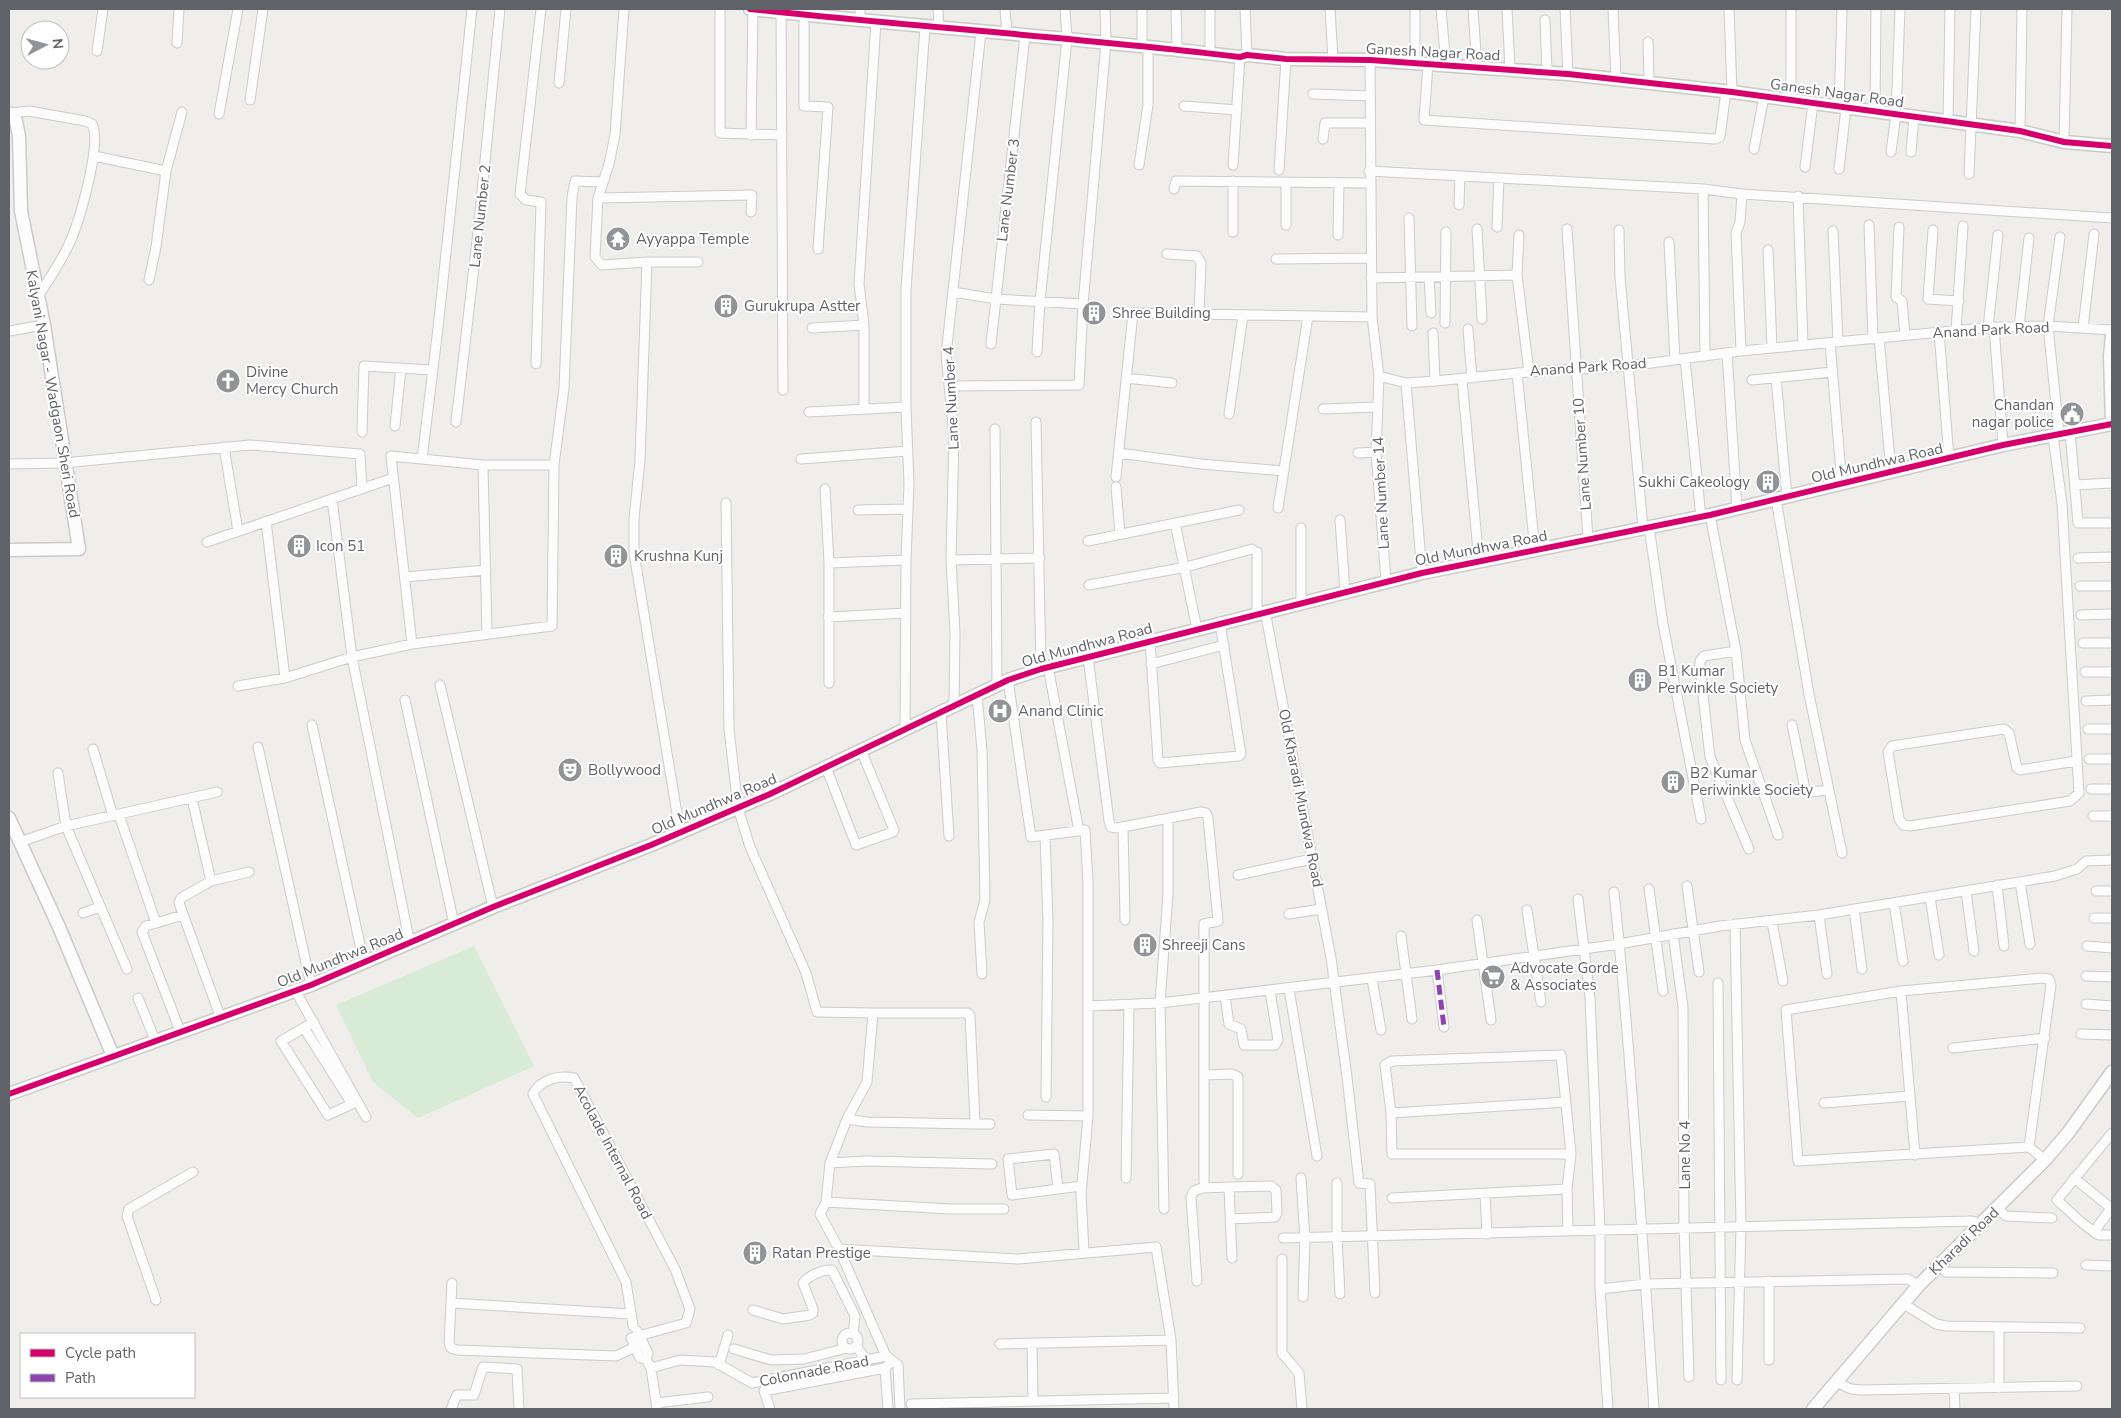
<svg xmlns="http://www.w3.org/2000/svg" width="2121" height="1418" viewBox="0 0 2121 1418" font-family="'Nunito Sans',sans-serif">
<rect width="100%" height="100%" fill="#efeeea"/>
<!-- green -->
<path fill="#d8ebd6" d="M 474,946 L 534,1066 L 418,1118 L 373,1082 L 336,1005 Z"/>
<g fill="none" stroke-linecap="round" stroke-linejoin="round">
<defs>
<path id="street" d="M 624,9 L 615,135 L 609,164 L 598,198 L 595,257 L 602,265 L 647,262 L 640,460 L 634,519 L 634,553 L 680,832
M 720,9 L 720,133 L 782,135
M 938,9 L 939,28
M 1005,9 L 1007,34
M 1142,9 L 1142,46
M 1176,9 L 1177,49
M 1210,9 L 1210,53
M 1245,9 L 1247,55
M 1330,9 L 1333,59
M 1415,9 L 1415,63
M 1441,9 L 1446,65
M 1473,9 L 1477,67
M 1507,9 L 1510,69
M 1565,9 L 1568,74
M 1613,9 L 1616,79
M 1729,9 L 1732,92
M 781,12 L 783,390
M 804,14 L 804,106 L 828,107 L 818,249
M 860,20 L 860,9
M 1545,20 L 1547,72
M 1648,42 L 1649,82
M 177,43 L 179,9
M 97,51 L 103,9
M 1370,60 L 1372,317 L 1379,376 L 1376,452 L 1386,581
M 1428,64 L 1424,120 L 1715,139 L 1720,137 L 1726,91
M 559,83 L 566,9
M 1313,94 L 1370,96
M 250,100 L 263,9
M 1791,100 L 1791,9
M 1184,106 L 1237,110
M 1839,107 L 1842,9
M 1875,112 L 1876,9
M 10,113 L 29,111 L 85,121 L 92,124 C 102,142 81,214 73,235 C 65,256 51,276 39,295
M 219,114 L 238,9
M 1948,121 L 1950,9
M 2020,131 L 2022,9
M 751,135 L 753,9
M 1323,139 L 1325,123 L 1370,123
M 2064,142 L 2067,9
M 1754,149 L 1764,96
M 1891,152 L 1896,114 L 1900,9
M 1911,152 L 1914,117
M 94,156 L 166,171
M 1139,165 L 1148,105 L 1148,46
M 1233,165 L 1240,57
M 1805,167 L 1813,103
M 1839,169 L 1846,108
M 1279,170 L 1286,59
M 1369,171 L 1703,189 L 1742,194 L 2112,218
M 1969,174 L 1976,9
M 1174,189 L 1176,181 L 1369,183
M 1703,189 L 1705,356
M 1798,196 L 1803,345
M 598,198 L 752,195 L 751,212
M 1459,205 L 1460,176
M 1409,218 L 1412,326
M 1286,225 L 1286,182
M 1869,225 L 1873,339
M 1497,227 L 1499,178
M 1899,227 L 1896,297 L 1902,301 L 1905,335
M 1477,229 L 1482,319
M 1567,229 L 1588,539
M 1619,230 L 1620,277 L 1643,528
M 1933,230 L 1928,299 L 1959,301
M 1833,231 L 1838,342
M 1233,232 L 1233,181
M 1338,235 L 1339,183
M 1519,235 L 1517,275 L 1529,372
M 1669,242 L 1675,360
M 1768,250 L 1772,348
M 1167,254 L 1197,256 L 1201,263 L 1199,314
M 1276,259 L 1371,258
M 647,262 L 698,262
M 1429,277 L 1431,313
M 1371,278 L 1517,275
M 149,280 L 156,247 L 166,171 L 182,112
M 953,292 L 996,299 L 1083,304
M 1445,323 L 1446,232
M 1994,327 L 2003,445
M 2019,327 L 2029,238
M 812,328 L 864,325
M 1988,328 L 1998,235
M 2083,328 L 2094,234
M 1468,329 L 1472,378
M 9,331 L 44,325
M 1956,331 L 1963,226
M 1939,332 L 1949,458
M 1433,333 L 1435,381
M 1879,338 L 1891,472
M 1830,343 L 1842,485
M 991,344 L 1025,36
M 1741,351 L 1736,233 L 1740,222 L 1742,194
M 1037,352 L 1040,301 L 1067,39 L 1065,9
M 1727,353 L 1737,508
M 1685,359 L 1701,517
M 536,364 L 541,202 L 526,200 L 520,194 L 541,9
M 1517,373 L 1535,550
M 1379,376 L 1406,383 L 1435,381 L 1529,372 L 1629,366 L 1741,351 L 1994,327 L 2048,326 L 2112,330
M 1126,378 L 1172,383
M 1776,378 L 1787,497
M 1462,379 L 1479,562
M 1752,380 L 1832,372
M 1406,383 L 1422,573
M 949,386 L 1079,385 L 1083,304 L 1106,42 L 1105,9
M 864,409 L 864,325 L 859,284 L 876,22
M 1323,409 L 1378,407
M 809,412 L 906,407
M 1229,414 L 1243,315
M 456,422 L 478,232 L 500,9
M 1036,422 L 1041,669
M 395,426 L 401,368
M 995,429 L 997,685
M 362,432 L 364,366 L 432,370
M 2070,432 L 2078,523 L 2112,523
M 2059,434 L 2048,326 L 2060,237
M 2053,436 L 2062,504 L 2079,793 L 2070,801 L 1910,826 L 1903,825 L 1899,819 L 1888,752 L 1892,746 L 2004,729 L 2009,733 L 2017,768 L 2020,770 L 2076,761
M 224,447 L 238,531
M 1119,453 L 1201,464 L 1284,471
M 1358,453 L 1376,452
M 422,459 L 438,328 L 472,9
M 801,459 L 908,451
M 9,464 L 64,463 L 250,445 L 360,454 L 362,489
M 483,465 L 487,634
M 1116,477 L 1133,313 L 1372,317
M 2075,485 L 2112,483
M 1116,487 L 1120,534
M 825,489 L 829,563 L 829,683
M 332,499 L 352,657 L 410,944
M 1776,499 L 1809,694 L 1842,853
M 726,503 L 729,729 L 738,808 L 750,847 L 806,973 L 817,1012 L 873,1013 L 867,1082 L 847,1119 L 830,1163 L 826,1202 L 820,1214 L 839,1249 L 886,1356
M 1278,508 L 1308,316
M 858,510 L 908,509
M 1710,515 L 1736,651 L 1745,740 L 1778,835
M 1340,520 L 1345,591
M 266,521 L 285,678
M 1175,523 L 1197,629
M 1649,527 L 1663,624 L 1701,819
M 1301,528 L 1301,602
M 1088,541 L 1239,510
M 207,542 L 393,478
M 2078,558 L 2112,557
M 951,560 L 1040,558
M 829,563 L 906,560
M 405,577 L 486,570
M 1089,585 L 1186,567 L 1252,549
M 2080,586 L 2112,586
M 1265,611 L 1331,958 L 1347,1077 L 1359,1183 L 1370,1184 L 1375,1293
M 1257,613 L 1257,552
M 2081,615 L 2112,614
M 828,617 L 906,613
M 1150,641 L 1158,760 L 1160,763 L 1239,756 L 1241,754 L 1220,623
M 2083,643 L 2112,643
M 412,644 L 391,456 L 483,465 L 554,465
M 1736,651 L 1704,656 L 1700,661 L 1700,669 L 1710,757 L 1749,849
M 1088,657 L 1109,821 L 1111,827 L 1117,828 L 1201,812 L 1206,813 L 1208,818 L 1218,921 L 1204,924 L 1204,1181
M 1151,664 L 1224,645
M 1048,667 L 1079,831
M 2085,672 L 2112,672
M 1008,680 L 1031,837 L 1085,830 L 1088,882 L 1088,1116 L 1081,1194 L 1084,1251
M 440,685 L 493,907
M 238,686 L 285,678 L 352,657 L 412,644 L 552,626 L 554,465 L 564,388 L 572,197 L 575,181 L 602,182
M 977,695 L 982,750 L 985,900 L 979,922 L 982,974
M 405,700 L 454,924
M 2086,701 L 2112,700
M 954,706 L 955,633 L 951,560 L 954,435 L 946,355 L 981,32
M 941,713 L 949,836
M 312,725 L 364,963
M 1792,725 L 1805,789 L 1809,792 L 1829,790
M 2088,729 L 2112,729
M 905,730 L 906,560 L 909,484 L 906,407 L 906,289 L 925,27
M 258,747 L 311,985
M 93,749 L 113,816
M 2089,759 L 2112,759
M 826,767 L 856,845 L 893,832 L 894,830 L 861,750
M 58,773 L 66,826 L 127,969
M 2091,789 L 2112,789
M 192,799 L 211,881 L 181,898 L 179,903 L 220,1016
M 119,815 L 156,923
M 2093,816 L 2112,816
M 1123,827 L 1125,920
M 1045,835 L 1048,921 L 1046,1097
M 20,842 L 66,826 L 217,792
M 1238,875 L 1312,859
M 211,881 L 249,872
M 2020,882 L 2030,944
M 1997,885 L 2004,946
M 1687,886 L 1699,972
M 1649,889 L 1663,991
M 1966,891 L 1974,951
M 2096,891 L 2112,891
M 1614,892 C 1632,1064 1642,1237 1654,1409
M 1930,897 L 1939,955
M 1578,899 L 1590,998 L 1600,1230 L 1600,1289 L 1608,1409
M 1894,903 L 1903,961
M 1854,909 L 1862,969
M 1527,910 L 1541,1002
M 83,913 L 100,907
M 1289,914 L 1321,909
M 1819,915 L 1827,974
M 2094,918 L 2112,918
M 1477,920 L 1491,1020
M 1772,922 L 1783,981
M 1735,924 L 1741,1226 L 1737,1380
M 1673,934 L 1683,1007 L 1684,1227 L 1689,1377
M 1401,936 L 1412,1019
M 2087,946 L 2112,948
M 1437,970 L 1444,1027
M 2086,976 L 2112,977
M 1372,979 L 1381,1030
M 1718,983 L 1721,1380
M 1289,989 L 1317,1156
M 295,990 L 366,1117
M 1901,991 L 1915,1155
M 1225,996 L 1229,1024 L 1241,1029 L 1244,1045 L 1275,1045 L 1278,1040 L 1270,991
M 138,998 L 155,1040
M 2086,1004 L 2112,1006
M 1088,1006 L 1160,1003 L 1437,970 L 1619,944 L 1720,926 L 1819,915 L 2055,876 L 2077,869 L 2086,861 L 2112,860
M 304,1028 L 352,1104 L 328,1115 L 281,1041 L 314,1022
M 180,1031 L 142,932 L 146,926 L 183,915
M 2081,1034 L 2112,1035
M 1953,1048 L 2045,1038
M 1204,1075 L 1232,1074 L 1238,1077 L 1238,1174
M 1824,1103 L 1909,1096
M 1391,1113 L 1566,1102
M 1028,1115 L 1088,1116
M 847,1119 L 867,1122 L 974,1124 L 975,1121 L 970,1016 L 968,1013 L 873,1013
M 974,1124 L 990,1124
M 2029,1147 L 2051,985 L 2049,979 L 2042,978 L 1901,991 L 1786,1010 L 1798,1161 L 2029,1147 L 2045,1160
M 830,1163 L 865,1161 L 992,1164
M 1126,1178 L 1129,1005
M 1301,1178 L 1305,1239 L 1303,1297
M 2074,1178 L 2111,1208
M 1337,1183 L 1337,1237 L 1340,1294
M 1229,1187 L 1271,1186 L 1276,1190 L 1277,1213 L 1275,1217 L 1230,1219
M 1058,1188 L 1054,1154 L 1008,1159 L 1012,1195 L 1081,1186
M 1485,1194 L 1487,1234
M 1392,1198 L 1567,1189
M 826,1202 L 950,1209 L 1004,1209
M 2112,1207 L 2096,1229 L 2099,1235 L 2112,1235
M 1997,1208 L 2006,1216 L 2052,1218
M 1164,1209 L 1160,1003 L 1168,894 L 1168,819
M 1568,1231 L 1567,1189 L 1571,1154 L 1561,1055 L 1392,1061 L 1385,1065 L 1391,1113 L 1392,1154 L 1571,1154
M 2097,1234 L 2081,1222 L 2057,1200 L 2112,1133
M 1283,1238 L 1972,1221 L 1981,1224
M 839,1249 L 1018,1259 L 1156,1247 L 1171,1340 L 1174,1409
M 1282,1259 L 1282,1353 L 1299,1373 L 1302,1409
M 1939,1265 L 1946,1272 L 2053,1273
M 2086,1265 L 2112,1266
M 1197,1281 L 1191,1197 L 1194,1191 L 1202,1188 L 1229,1187 L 1232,1258
M 1769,1281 L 1769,1360
M 452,1283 L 449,1343 L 451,1348 L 457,1350 L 616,1356 L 635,1347
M 1600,1289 L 1645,1284 L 1908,1279 L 1919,1285
M 156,1300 L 127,1216 L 129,1209 L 193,1172
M 451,1303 L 631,1314
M 1902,1303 L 1936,1324 L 1946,1326 L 2080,1328
M 753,1310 L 783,1319 L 810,1315 L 813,1313 L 813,1309 L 803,1283 C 808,1276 823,1269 832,1270 L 855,1316 L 853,1334
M 1999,1328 L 1999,1388
M 637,1331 L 648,1353 L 646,1359
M842 1341a8 8 0 1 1 16 0a8 8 0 1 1-16 0Z
M 631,1338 L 686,1323 L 690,1309 L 675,1269 L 574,1078 C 559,1075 541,1079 533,1094 L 626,1282 L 633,1326
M 633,1343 L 640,1358 L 646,1359 L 651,1368 L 657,1409
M 1000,1344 L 1171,1340
M 1032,1344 L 1033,1400
M 856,1346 L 867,1361
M 734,1349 L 771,1360 L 804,1359 L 847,1348
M 888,1357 L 898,1365 L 900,1409
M 719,1365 L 728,1335
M 651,1368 L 680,1360 L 715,1362 L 752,1383 L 886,1356
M 885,1368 L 888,1409
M 1836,1382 L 1851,1389 L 1861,1390 L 2077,1386
M 1954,1389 L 1955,1409
M 656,1403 L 708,1397
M 911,1404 L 1173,1398
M 451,1409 L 457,1395 L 474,1395 L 483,1367 L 517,1369 L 519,1409
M 770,1409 L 764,1391 L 885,1368 L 892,1361"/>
<path id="secondary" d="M 750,9 C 913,27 1077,37 1240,57 L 1247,55 L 1286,59 L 1370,60 L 1568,74 L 1732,92 L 2020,131 L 2064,142 L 2112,146
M 9,113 L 16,121 L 19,136 L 21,211 L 44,325 L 79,549 L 9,550
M 2112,424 L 2110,356 L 2112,336
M 9,818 L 59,927 L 113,1056
M 9,1094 L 311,985 L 493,907 L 651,845 L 770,794 L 1008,680 L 1041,669 L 1422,573 L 1710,515 L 2003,445 L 2112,424
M 1813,1409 L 1919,1285 L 2045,1160 L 2068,1133 L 2112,1072"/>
</defs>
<!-- street casing -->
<use href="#street" stroke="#cbcccc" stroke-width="11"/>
<!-- secondary casing -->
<use href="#secondary" stroke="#cacacb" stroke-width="15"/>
<!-- street -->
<use href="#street" stroke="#fdfcfc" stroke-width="9"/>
<!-- secondary -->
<use href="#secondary" stroke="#fdfcfc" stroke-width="12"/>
<!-- quiet -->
<path stroke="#8e44ad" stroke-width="5" stroke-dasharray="10 5" stroke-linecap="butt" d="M 1437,970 L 1444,1027"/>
<defs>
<path id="cycleway" d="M 750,9 C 913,27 1077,37 1240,57 L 1247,55 L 1286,59 L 1370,60 L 1568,74 L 1732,92 L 2020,131 L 2064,142 L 2112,146
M 9,1094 L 311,985 L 493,907 L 651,845 L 770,794 L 1008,680 L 1041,669 L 1422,573 L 1710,515 L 2003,445 L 2112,424"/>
</defs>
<!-- cycleway casing -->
<use href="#cycleway" stroke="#fff" stroke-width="9"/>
<!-- cycleway -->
<use href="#cycleway" stroke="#d6006c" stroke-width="6"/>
</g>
<!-- icons -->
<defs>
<symbol id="temple-disc" viewBox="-11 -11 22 22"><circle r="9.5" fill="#919496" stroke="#fff"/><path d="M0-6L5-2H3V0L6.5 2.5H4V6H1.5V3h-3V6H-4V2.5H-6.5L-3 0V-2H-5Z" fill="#fff"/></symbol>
<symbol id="building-disc" viewBox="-11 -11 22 22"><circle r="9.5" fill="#919496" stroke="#fff"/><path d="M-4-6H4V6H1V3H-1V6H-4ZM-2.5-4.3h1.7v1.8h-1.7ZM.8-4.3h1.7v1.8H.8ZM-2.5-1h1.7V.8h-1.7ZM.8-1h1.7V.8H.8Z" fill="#fff"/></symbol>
<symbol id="church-disc" viewBox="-11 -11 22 22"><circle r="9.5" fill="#919496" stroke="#fff"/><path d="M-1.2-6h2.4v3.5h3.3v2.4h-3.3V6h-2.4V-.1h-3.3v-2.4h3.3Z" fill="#fff"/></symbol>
<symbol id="civic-disc" viewBox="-11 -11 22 22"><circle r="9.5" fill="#919496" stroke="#fff"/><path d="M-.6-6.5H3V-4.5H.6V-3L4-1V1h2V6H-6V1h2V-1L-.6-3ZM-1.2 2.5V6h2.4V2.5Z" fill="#fff"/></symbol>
<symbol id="hospital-disc" viewBox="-11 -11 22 22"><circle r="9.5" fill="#919496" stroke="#fff"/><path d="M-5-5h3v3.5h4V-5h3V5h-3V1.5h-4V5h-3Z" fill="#fff"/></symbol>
<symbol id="theatre-disc" viewBox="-11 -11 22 22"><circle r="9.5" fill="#919496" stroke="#fff"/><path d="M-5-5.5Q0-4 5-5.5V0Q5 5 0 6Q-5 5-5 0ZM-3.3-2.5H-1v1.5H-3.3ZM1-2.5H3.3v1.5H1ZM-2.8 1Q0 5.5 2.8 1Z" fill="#fff"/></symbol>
<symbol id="supermarket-disc" viewBox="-11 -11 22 22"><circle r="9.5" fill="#919496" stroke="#fff"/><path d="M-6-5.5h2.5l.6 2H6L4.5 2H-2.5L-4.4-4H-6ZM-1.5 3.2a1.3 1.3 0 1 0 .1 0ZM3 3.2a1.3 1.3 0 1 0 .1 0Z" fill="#fff"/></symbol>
</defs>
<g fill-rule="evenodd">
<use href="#temple-disc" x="604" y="225" width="28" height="28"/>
<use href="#building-disc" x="712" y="292" width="28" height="28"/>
<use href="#building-disc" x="1080" y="299" width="28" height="28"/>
<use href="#church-disc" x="214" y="367" width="28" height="28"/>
<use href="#civic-disc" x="2058" y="400" width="28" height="28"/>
<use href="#building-disc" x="1754" y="468" width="28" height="28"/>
<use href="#building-disc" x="285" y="532" width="28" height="28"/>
<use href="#building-disc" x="602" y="542" width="28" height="28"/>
<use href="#building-disc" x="1626" y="666" width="28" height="28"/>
<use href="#hospital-disc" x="986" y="697" width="28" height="28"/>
<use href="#theatre-disc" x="556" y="756" width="28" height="28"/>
<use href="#building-disc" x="1659" y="768" width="28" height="28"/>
<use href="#building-disc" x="1131" y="931" width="28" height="28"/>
<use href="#supermarket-disc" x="1479" y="963" width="28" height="28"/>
<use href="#building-disc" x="741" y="1239" width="28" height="28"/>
</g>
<g text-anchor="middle" stroke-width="4" stroke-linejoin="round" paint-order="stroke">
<!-- street labels -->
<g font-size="15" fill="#5f6368" stroke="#fff">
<text transform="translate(1433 52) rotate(3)" y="5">Ganesh Nagar Road</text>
<text transform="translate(1837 93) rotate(8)" y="5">Ganesh Nagar Road</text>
<text transform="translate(1008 190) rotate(-83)" y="5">Lane Number 3</text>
<text transform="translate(480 216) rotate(-84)" y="5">Lane Number 2</text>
<text transform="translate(1991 330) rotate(-3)" y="5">Anand Park Road</text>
<text transform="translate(1588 367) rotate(-4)" y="5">Anand Park Road</text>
<text transform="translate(53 394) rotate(80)" y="5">Kalyani Nagar - Wadgaon Sheri Road</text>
<text transform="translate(951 398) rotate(-93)" y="5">Lane Number 4</text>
<text transform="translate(1582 454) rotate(-94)" y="5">Lane Number 10</text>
<text transform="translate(1877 463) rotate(-13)" y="5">Old Mundhwa Road</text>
<text transform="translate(1381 493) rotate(-93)" y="5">Lane Number 14</text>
<text transform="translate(1481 548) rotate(-11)" y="5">Old Mundhwa Road</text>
<text transform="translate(1087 645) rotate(-15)" y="5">Old Mundhwa Road</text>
<text transform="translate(1301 798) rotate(79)" y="5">Old Kharadi Mundwa Road</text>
<text transform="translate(714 804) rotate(-23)" y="5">Old Mundhwa Road</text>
<text transform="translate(340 958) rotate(-22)" y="5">Old Mundhwa Road</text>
<text transform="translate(613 1152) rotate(62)" y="5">Acolade Internal Road</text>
<text transform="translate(1685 1155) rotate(-90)" y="5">Lane No 4</text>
<text transform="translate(1964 1241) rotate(-44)" y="5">Kharadi Road</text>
<text transform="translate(814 1371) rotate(-11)" y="5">Colonnade Road</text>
</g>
<!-- poi labels -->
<g font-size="15" fill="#5f6368" stroke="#fff" text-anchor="start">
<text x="636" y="244">Ayyappa Temple</text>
<text x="744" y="311">Gurukrupa Astter</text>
<text x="1112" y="318">Shree Building</text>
<text x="246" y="377">Divine<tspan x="246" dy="17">Mercy Church</tspan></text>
<text x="2054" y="410" text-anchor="end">Chandan<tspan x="2054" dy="17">nagar police</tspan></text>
<text x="1750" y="487" text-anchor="end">Sukhi Cakeology</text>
<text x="316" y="551">Icon 51</text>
<text x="634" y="561">Krushna Kunj</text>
<text x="1658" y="676">B1 Kumar<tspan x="1658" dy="17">Perwinkle Society</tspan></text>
<text x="1018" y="716">Anand Clinic</text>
<text x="588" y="775">Bollywood</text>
<text x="1690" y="778">B2 Kumar<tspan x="1690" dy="17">Periwinkle Society</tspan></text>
<text x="1162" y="950">Shreeji Cans</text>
<text x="1510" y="973">Advocate Gorde<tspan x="1510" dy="17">&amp; Associates</tspan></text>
<text x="772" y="1258">Ratan Prestige</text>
</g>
</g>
<!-- border -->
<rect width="2121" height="1418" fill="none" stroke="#5f6368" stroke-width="20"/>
<!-- legend -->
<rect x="20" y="1333" width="175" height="65" fill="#ffffff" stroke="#bfc1c3"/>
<rect x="30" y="1349" width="25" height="8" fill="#d6006c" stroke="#bfc1c3"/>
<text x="65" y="1358" font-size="15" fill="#5f6368">Cycle path</text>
<rect x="30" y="1374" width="25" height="8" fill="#8e44ad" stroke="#bfc1c3"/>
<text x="65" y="1383" font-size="15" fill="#5f6368">Path</text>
<!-- north arrow -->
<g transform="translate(45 45) rotate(84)"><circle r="24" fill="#ffffff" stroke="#bfc1c3"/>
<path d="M0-4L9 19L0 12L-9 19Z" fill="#919496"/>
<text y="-8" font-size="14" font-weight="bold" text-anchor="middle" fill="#5f6368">N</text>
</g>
</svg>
